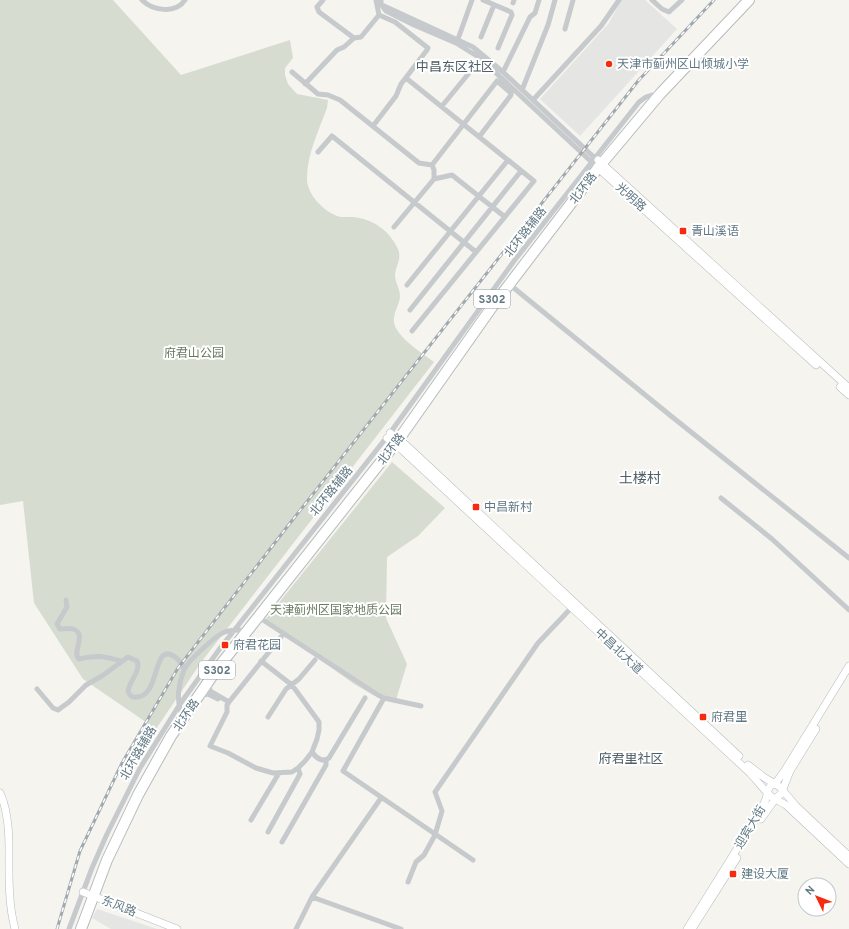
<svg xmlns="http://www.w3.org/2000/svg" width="849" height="929" viewBox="0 0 849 929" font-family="Overpass,'Noto Sans SC',sans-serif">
<rect width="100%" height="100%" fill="#f5f4ef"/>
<!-- built -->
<path fill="#e5e5e3" d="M 621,0 L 645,0 L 677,29 L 580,136 L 540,99 L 609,23 Z
M 97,909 L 157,929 L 111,929 L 92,918 Z"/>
<!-- green -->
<path fill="#d6ddd0" d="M 0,0 L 113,0 L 181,75 L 290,40 L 293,58 L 285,68 L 285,75 L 288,84 L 297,94 L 328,100 L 327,108 C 319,130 307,154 307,178 C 306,194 326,214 341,217 C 345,217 349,217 353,217 C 373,219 389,230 398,249 C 402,259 396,265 395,275 C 395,282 400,289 400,296 C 400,304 393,312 394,322 C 396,337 422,353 434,362 L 202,661 L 156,729 L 83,679 L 34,603 L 23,501 L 0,505 Z
M 392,462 L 445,508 L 418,536 L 387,557 L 386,618 L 407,664 L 395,703 L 373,695 L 354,684 L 265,620 Z"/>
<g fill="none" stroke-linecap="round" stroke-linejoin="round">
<defs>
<path id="secondary" d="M 598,160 L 849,388
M 598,168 L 816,365
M 840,387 L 849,395
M 390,433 L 406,445 L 739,756
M 387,438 L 402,450 L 750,773 C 753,776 770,797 772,797 C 776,800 781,802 786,805 L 849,864
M 748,765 L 765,778 L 780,787 L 796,806 L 849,856
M 0,793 C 8,810 9,830 9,848 C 9,875 8,903 15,929
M 761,819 L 776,798 L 781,794 L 790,771 L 816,729
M 83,892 L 177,929
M 687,929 L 760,812 L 766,799 L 768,790 L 771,785 L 775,784 L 785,770 L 849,666
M 692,929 L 737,858"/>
<path id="highway" d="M 81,929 L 107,860 L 138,795 L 171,736 L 217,669 L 399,439 L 492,307 L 598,168 L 660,94 L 749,0"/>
</defs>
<!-- secondary casing -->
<use href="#secondary" stroke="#b5bcbf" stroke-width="8"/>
<!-- highway casing -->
<use href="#highway" stroke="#b7bbbd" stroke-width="12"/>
<!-- street -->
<path stroke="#c6cacc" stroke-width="5" d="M 142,0 C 153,11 176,14 185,0
M 323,0 L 317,7 L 319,12 L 354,38
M 381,0 L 381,4 L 386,11 L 414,25 L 456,43 L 480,58 L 598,168
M 483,0 L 511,12 L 512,15 L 498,48
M 652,0 L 662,9 L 669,12 L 682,0
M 513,3 L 514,0
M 382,5 L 473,47 L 503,72 L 597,160
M 565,29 L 573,0
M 481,37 L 494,5
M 458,39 L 472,0
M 292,72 L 318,94 L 328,95 L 340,100 L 419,163 L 432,165 L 497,81 L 511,93 L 511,95 L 479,137
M 503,72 L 530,17 L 535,13 L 539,0
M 406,78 L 534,181 L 412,331
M 305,84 L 337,50 L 344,47 L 354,38 L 361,37 L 379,15
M 522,90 L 548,25 L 555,0
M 533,100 L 601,26 L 619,0
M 442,106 L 483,56
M 373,126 L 396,96 L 401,84 L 427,50 L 428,48 L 395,22 L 379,15 L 376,0
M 318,152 L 332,136 L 476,252
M 434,179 L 452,175 L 505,217
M 394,227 L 434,179 L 434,170 L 432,165
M 509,284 L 671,416 L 849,558
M 407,285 L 508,160
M 410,310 L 521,171
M 721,498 L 772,539 L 849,610
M 66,600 L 67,607 L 57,624 L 60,629 C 64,629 70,628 73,629 C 88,634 71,652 79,659 C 99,655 102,656 121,661
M 260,618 L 378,695 L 384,698 L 421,706
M 261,661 L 292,685 L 319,722 L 319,730 L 317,739 L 312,752 L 305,761 L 298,768 L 292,772 L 273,773 L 256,768 L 228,753 L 210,746 L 227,712 L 227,705 L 229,702 L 281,637
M 209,682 L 210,691 L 229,702
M 37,689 L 53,708 L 58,710 L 69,702 L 86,685 L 102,676 L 128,657 L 137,661 C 141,671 130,680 128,691 C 129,695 132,698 137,697 C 161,696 152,640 175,657 C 180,661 183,664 184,669
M 199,696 L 208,694 L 218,699
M 384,698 L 343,771 L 473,860
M 181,712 C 176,699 179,682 184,670 C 188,661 216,635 225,632 C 230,630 235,630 240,630
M 268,717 L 286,689 L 299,679 L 315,660
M 312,752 C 316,758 323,763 329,758 L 365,698
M 251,820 L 279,773
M 268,832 L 300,774 L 298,768
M 282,842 L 326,765 L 326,760
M 408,882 L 416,862 L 424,855 L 435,835 L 442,811 L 435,792 L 538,643 L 574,605
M 312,897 L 401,929
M 69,929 L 92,868 L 107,834 L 140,768 L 180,704 L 221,647 L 390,433 L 514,261 L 639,102 L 646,97 L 652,95
M 296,929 L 312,897 L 381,798"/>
<!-- secondary -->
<use href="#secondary" stroke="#fff" stroke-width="7"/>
<!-- highway -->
<use href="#highway" stroke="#fff" stroke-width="10"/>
<defs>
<path id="rail" d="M 57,929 L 80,851 L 122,763 L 178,668 L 287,527 L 638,81 L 714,0"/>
</defs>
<!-- rail casing -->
<use href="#rail" stroke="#a1a9ae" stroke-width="3"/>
<!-- rail -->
<use href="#rail" stroke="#fff" stroke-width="1.5" stroke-dasharray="4.5" stroke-linecap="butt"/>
</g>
<!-- markers -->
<g fill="#f52b0f" stroke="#fff" stroke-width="1.5">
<circle cx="609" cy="64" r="4"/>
<rect x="679" y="227" width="8" height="8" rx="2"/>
<rect x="472" y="503" width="8" height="8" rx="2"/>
<rect x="221" y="641" width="8" height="8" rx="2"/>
<rect x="699" y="713" width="8" height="8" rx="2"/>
<rect x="729" y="870" width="8" height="8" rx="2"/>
</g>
<g text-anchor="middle" stroke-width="4" stroke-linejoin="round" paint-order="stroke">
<!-- shield labels -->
<g fill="#fff" stroke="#90a0a9" stroke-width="1">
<rect x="474" y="290" width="36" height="18" rx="3"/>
<rect x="199" y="661" width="36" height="18" rx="3"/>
</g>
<g font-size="11" font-weight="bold" fill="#607884">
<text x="492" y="303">S302</text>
<text x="217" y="674">S302</text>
</g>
<!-- poi labels -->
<g font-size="12" fill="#607884" stroke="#fff" text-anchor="start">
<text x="617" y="68">天津市蓟州区山倾城小学</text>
<text x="691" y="235">青山溪语</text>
<text x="484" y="511">中昌新村</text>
<text x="233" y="649">府君花园</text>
<text x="711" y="721">府君里</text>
<text x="741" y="878">建设大厦</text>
</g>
<!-- street labels -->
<g font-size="12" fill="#607884" stroke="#fff">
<text transform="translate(583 188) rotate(-52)" y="4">北环路</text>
<text transform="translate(631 197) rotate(42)" y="4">光明路</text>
<text transform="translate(525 232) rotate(-52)" y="4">北环路辅路</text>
<text transform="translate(391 449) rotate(-53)" y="4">北环路</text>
<text transform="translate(331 491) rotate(-51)" y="4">北环路辅路</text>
<text transform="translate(619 651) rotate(43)" y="4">中昌北大道</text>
<text transform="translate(186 715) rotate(-56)" y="4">北环路</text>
<text transform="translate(138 753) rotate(-60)" y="4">北环路辅路</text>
<text transform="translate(750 827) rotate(-59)" y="4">迎宾大街</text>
<text transform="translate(119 906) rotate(21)" y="4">东风路</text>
</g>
<!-- park labels -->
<g font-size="12" fill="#687b60" stroke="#fff">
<text x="194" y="357">府君山公园</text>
<text x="336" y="614">天津蓟州区国家地质公园</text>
</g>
<!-- neighbourhood labels -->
<g font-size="13" fill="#4f6068" stroke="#fff">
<text x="455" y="71">中昌东区社区</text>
<text x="631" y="763">府君里社区</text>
</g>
<!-- quarter labels -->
<g font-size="14" fill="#4f6068" stroke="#fff">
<text x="640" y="483">土楼村</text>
</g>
</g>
<!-- north arrow -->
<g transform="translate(817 897) rotate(313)"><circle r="19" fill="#ffffff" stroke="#bfc9ce"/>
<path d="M0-3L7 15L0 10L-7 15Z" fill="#f52b0f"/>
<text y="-6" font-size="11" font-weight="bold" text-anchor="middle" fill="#607884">N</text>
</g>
</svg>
